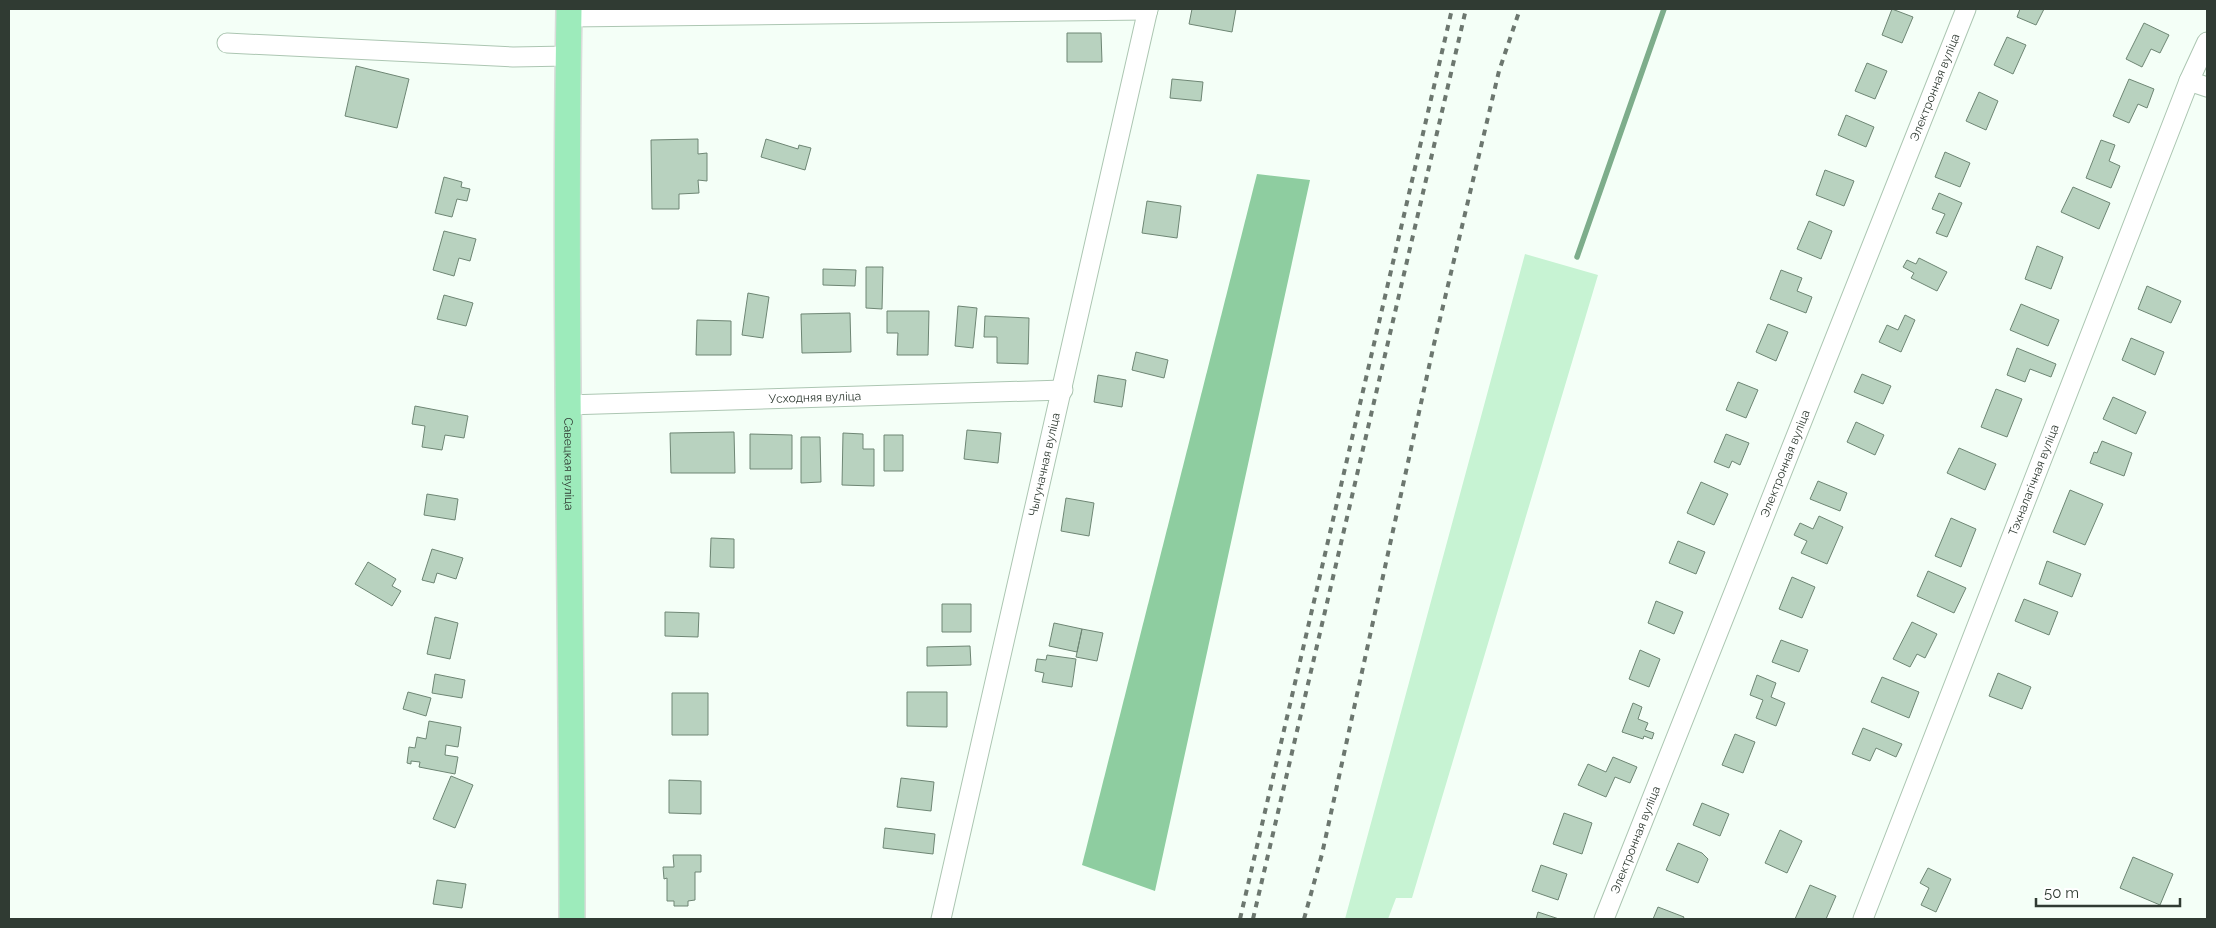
<svg xmlns="http://www.w3.org/2000/svg" width="2216" height="928" viewBox="0 0 2216 928" font-family="Raleway,sans-serif">
<rect width="100%" height="100%" fill="#f4fff7"/>
<!-- green -->
<path fill="#c7f3d3" d="M 1525,254 L 1598,275 L 1412,898 L 1396,898 L 1388,919 L 1345,919 Z"/>
<!-- forest -->
<path fill="#8ecda0" d="M 1257,174 L 1310,180 L 1155,891 L 1082,865 Z"/>
<g fill="none" stroke-linecap="round" stroke-linejoin="round">
<!-- stream -->
<path stroke="#7dad8b" stroke-width="5.5" d="M 1577,257 L 1664,9"/>
</g>
<!-- building -->
<path fill="#b8d2bf" stroke="#6e8674" d="M 1192,9 L 1236,9 L 1232,32 L 1189,24 Z
M 1892,9 L 1913,17 L 1902,43 L 1882,35 Z
M 2020,9 L 2044,9 L 2036,25 L 2017,17 Z
M 2144,23 L 2169,35 L 2160,53 L 2151,49 L 2142,67 L 2126,59 Z
M 1067,33 L 1101,33 L 1102,62 L 1067,62 Z
M 2007,37 L 2026,45 L 2013,74 L 1994,65 Z
M 1867,63 L 1887,71 L 1875,99 L 1855,91 Z
M 356,66 L 409,79 L 397,128 L 345,116 Z
M 1172,79 L 1203,82 L 1201,101 L 1170,98 Z
M 2129,79 L 2154,89 L 2147,108 L 2138,104 L 2129,123 L 2113,116 Z
M 1979,92 L 1998,101 L 1986,130 L 1966,121 Z
M 1846,115 L 1874,127 L 1866,147 L 1838,135 Z
M 698,139 L 698,154 L 707,153 L 707,181 L 698,180 L 699,193 L 679,194 L 679,209 L 652,209 L 651,140 Z
M 766,139 L 798,149 L 799,145 L 811,148 L 805,170 L 761,157 Z
M 2101,140 L 2115,145 L 2109,161 L 2120,166 L 2111,188 L 2086,178 Z
M 1945,152 L 1970,163 L 1960,187 L 1935,177 Z
M 1825,170 L 1854,181 L 1844,206 L 1816,195 Z
M 444,177 L 462,182 L 461,187 L 470,189 L 467,201 L 457,199 L 452,217 L 435,213 Z
M 2073,187 L 2110,203 L 2099,229 L 2061,212 Z
M 1939,193 L 1962,203 L 1947,237 L 1936,233 L 1945,214 L 1932,209 Z
M 1147,201 L 1181,206 L 1177,238 L 1142,233 Z
M 1809,221 L 1832,231 L 1821,259 L 1797,249 Z
M 444,231 L 476,239 L 470,261 L 459,258 L 454,276 L 433,270 Z
M 2037,246 L 2063,257 L 2051,289 L 2025,279 Z
M 1919,258 L 1947,272 L 1937,291 L 1911,278 L 1914,273 L 1903,267 L 1907,260 L 1916,264 Z
M 866,267 L 883,267 L 882,309 L 866,308 Z
M 823,269 L 856,270 L 855,286 L 823,285 Z
M 1781,270 L 1802,278 L 1797,291 L 1812,297 L 1806,313 L 1770,299 Z
M 2147,286 L 2181,301 L 2171,323 L 2138,309 Z
M 748,293 L 769,297 L 763,338 L 742,335 Z
M 444,295 L 473,303 L 466,326 L 437,319 Z
M 2021,304 L 2059,320 L 2048,346 L 2010,330 Z
M 958,306 L 977,308 L 973,348 L 955,346 Z
M 887,311 L 929,311 L 928,355 L 897,355 L 898,333 L 887,333 Z
M 850,313 L 851,352 L 802,353 L 801,314 Z
M 1905,315 L 1915,320 L 1901,352 L 1879,342 L 1887,325 L 1898,330 Z
M 985,316 L 1029,318 L 1028,364 L 997,363 L 997,337 L 984,337 Z
M 697,320 L 731,321 L 731,355 L 696,355 Z
M 1768,324 L 1788,332 L 1776,361 L 1756,352 Z
M 2131,338 L 2164,352 L 2155,375 L 2122,360 Z
M 2017,348 L 2056,364 L 2051,377 L 2030,369 L 2025,382 L 2007,375 Z
M 1136,352 L 1168,360 L 1164,378 L 1132,370 Z
M 1862,374 L 1891,386 L 1883,404 L 1854,392 Z
M 1098,375 L 1126,380 L 1122,407 L 1094,402 Z
M 1738,382 L 1758,390 L 1746,418 L 1726,410 Z
M 1996,389 L 2022,399 L 2007,437 L 1981,427 Z
M 2113,397 L 2146,412 L 2136,434 L 2103,419 Z
M 415,406 L 468,416 L 464,438 L 445,435 L 442,450 L 422,447 L 425,426 L 412,424 Z
M 1856,422 L 1884,435 L 1875,455 L 1847,442 Z
M 967,430 L 1001,433 L 998,463 L 964,459 Z
M 734,432 L 735,473 L 671,473 L 670,433 Z
M 843,433 L 863,434 L 863,449 L 874,449 L 874,486 L 842,485 Z
M 750,434 L 792,435 L 792,469 L 750,469 Z
M 1726,434 L 1749,443 L 1740,465 L 1732,461 L 1729,468 L 1714,462 Z
M 884,435 L 903,435 L 903,471 L 884,471 Z
M 801,437 L 820,437 L 821,482 L 801,483 Z
M 2102,441 L 2132,453 L 2124,476 L 2090,463 L 2094,452 L 2097,453 Z
M 1959,448 L 1996,464 L 1985,490 L 1947,473 Z
M 1818,481 L 1847,493 L 1840,511 L 1810,499 Z
M 1701,482 L 1728,494 L 1714,525 L 1687,513 Z
M 2070,490 L 2103,504 L 2085,545 L 2053,532 Z
M 427,494 L 458,499 L 455,520 L 424,515 Z
M 1066,498 L 1094,503 L 1089,536 L 1061,531 Z
M 1819,516 L 1843,527 L 1827,564 L 1801,553 L 1807,541 L 1794,535 L 1800,523 L 1813,529 Z
M 1951,518 L 1976,529 L 1961,567 L 1935,556 Z
M 711,538 L 734,539 L 734,568 L 710,567 Z
M 1678,541 L 1705,552 L 1696,574 L 1669,563 Z
M 432,549 L 463,558 L 456,579 L 437,573 L 434,583 L 422,580 Z
M 2047,561 L 2081,574 L 2072,597 L 2039,584 Z
M 368,562 L 396,579 L 392,586 L 401,591 L 392,606 L 355,584 Z
M 1928,571 L 1966,588 L 1954,613 L 1917,596 Z
M 1792,577 L 1815,587 L 1802,618 L 1779,609 Z
M 2024,599 L 2058,612 L 2049,635 L 2015,621 Z
M 1656,601 L 1683,612 L 1674,634 L 1648,623 Z
M 942,604 L 971,604 L 971,632 L 942,632 Z
M 665,612 L 699,613 L 698,637 L 665,636 Z
M 435,617 L 458,623 L 450,659 L 427,654 Z
M 1912,622 L 1937,634 L 1925,658 L 1917,654 L 1910,667 L 1893,659 Z
M 1054,623 L 1082,629 L 1077,652 L 1049,646 Z
M 1082,629 L 1103,633 L 1097,661 L 1076,657 Z
M 1781,640 L 1808,650 L 1799,672 L 1772,662 Z
M 970,646 L 971,665 L 927,666 L 927,647 Z
M 1640,650 L 1660,659 L 1649,687 L 1629,679 Z
M 1047,655 L 1076,659 L 1072,687 L 1042,682 L 1044,673 L 1035,671 L 1037,659 L 1046,660 Z
M 1998,673 L 2031,687 L 2022,709 L 1989,696 Z
M 435,674 L 465,680 L 462,698 L 432,693 Z
M 1757,675 L 1776,683 L 1771,697 L 1785,703 L 1776,726 L 1756,718 L 1763,700 L 1750,695 Z
M 1882,677 L 1919,692 L 1909,718 L 1871,702 Z
M 408,692 L 431,698 L 426,716 L 403,709 Z
M 907,692 L 947,692 L 947,727 L 907,726 Z
M 672,693 L 708,693 L 708,735 L 672,735 Z
M 1633,703 L 1642,707 L 1638,719 L 1648,723 L 1645,730 L 1654,733 L 1652,739 L 1644,736 L 1643,739 L 1622,732 Z
M 429,721 L 461,727 L 458,747 L 446,745 L 445,755 L 458,757 L 455,774 L 419,767 L 420,762 L 411,761 L 411,764 L 407,763 L 409,747 L 415,748 L 417,737 L 426,739 Z
M 1863,728 L 1902,744 L 1896,757 L 1876,748 L 1870,761 L 1852,754 Z
M 1735,734 L 1755,742 L 1743,773 L 1722,765 Z
M 1613,757 L 1637,767 L 1630,783 L 1615,777 L 1606,797 L 1578,785 L 1588,764 L 1606,772 Z
M 451,776 L 473,785 L 455,828 L 433,819 Z
M 901,778 L 934,782 L 931,811 L 897,807 Z
M 669,780 L 701,781 L 701,814 L 669,813 Z
M 1702,803 L 1729,814 L 1720,836 L 1693,825 Z
M 1564,813 L 1592,823 L 1582,854 L 1553,844 Z
M 885,828 L 935,834 L 933,854 L 883,848 Z
M 1780,830 L 1802,841 L 1787,873 L 1765,863 Z
M 1678,843 L 1702,853 L 1708,859 L 1698,883 L 1666,870 Z
M 673,855 L 701,855 L 701,872 L 695,872 L 695,900 L 688,901 L 688,906 L 674,906 L 674,901 L 667,901 L 667,878 L 664,879 L 663,867 L 674,867 Z
M 2133,857 L 2173,874 L 2160,905 L 2120,888 Z
M 1541,865 L 1567,874 L 1558,900 L 1532,891 Z
M 1928,868 L 1951,879 L 1936,912 L 1921,905 L 1929,888 L 1920,883 Z
M 437,880 L 466,884 L 462,908 L 433,904 Z
M 1810,885 L 1836,896 L 1826,919 L 1795,919 Z
M 1658,907 L 1684,917 L 1683,919 L 1653,919 Z
M 1538,912 L 1559,919 L 1536,919 Z"/>
<g fill="none" stroke-linecap="round" stroke-linejoin="round">
<defs>
<g id="minor">
<path d="M 569,17 L 1148,10"/>
<path d="M 227,43 L 513,57 L 568,56"/>
<path d="M 2189,81 L 2207,87"/>
<path id="s1" d="M 567,405 L 1063,390"/>
<path id="s2" d="M 941,919 L 1148,9"/>
<path id="s3" d="M 1604,919 L 1966,9"/>
<path id="s4" d="M 1863,919 L 2189,81 L 2207,42"/>
</g>
<g id="major">
<path id="s5" d="M 569,9 C 564,312 572,616 572,919"/>
</g>
</defs>
<!-- minor casing -->
<use href="#minor" stroke="#acc6b2" stroke-width="21"/>
<!-- major casing -->
<use href="#major" stroke="#dadcda" stroke-width="28"/>
<!-- minor -->
<use href="#minor" stroke="#fff" stroke-width="19"/>
<!-- major -->
<use href="#major" stroke="#9debbb" stroke-width="25"/>
<!-- rail -->
<path stroke="#6c776f" stroke-width="4" stroke-dasharray="6 6" stroke-linecap="butt" d="M 1240,919 L 1452,9
M 1253,919 L 1466,9
M 1304,919 L 1322,854 L 1434,344 L 1499,71 L 1520,9"/>
</g>
<g text-anchor="middle" stroke-width="4" stroke-linejoin="round" paint-order="stroke">
<!-- street labels -->
<g font-size="12" fill="#303b33" stroke="#fff">
<text dy="4" stroke="none"><textPath href="#s3" startOffset="895">Электронная вуліца</textPath></text>
<text dy="4" stroke="none"><textPath href="#s1" startOffset="248">Усходняя вуліца</textPath></text>
<text dy="4" stroke="none"><textPath href="#s5" startOffset="455">Савецкая вуліца</textPath></text>
<text dy="4" stroke="none"><textPath href="#s2" startOffset="466">Чыгуначная вуліца</textPath></text>
<text dy="4" stroke="none"><textPath href="#s3" startOffset="490">Электронная вуліца</textPath></text>
<text dy="4" stroke="none"><textPath href="#s4" startOffset="471">Тэхналагічная вуліца</textPath></text>
<text dy="4" stroke="none"><textPath href="#s3" startOffset="85">Электронная вуліца</textPath></text>
</g>
</g>
<!-- border -->
<rect width="2216" height="928" fill="none" stroke="#303b33" stroke-width="20"/>
<!-- scale -->
<path d="M2036 898v8h144v-8" fill="none" stroke="#303b33" stroke-width="2.5"/>
<text x="2044" y="898" font-size="15" fill="#303b33" stroke="#ffffff" stroke-width="4" paint-order="stroke">50 m</text>
</svg>
